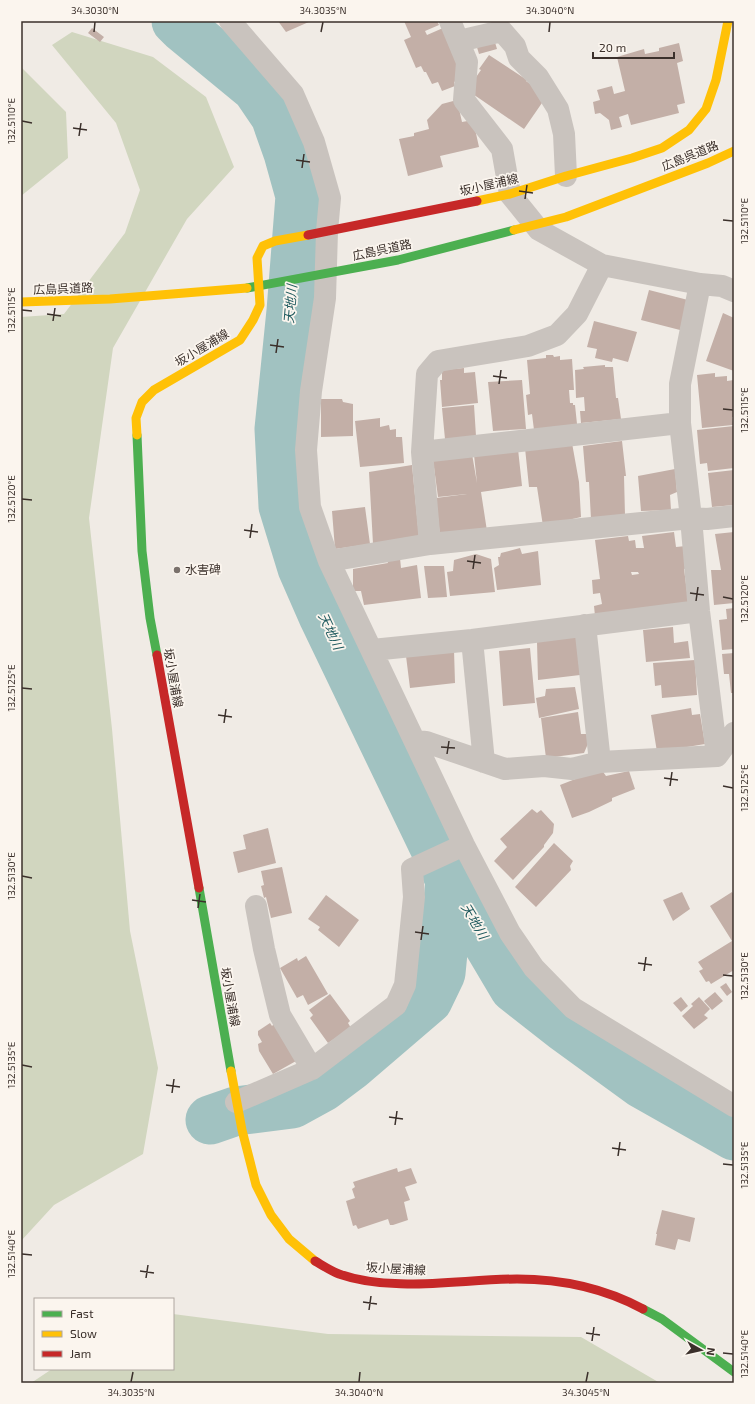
<svg xmlns="http://www.w3.org/2000/svg" width="755" height="1404" viewBox="0 0 755 1404" font-family="'Exo 2','Noto Sans JP',sans-serif">
<rect width="100%" height="100%" fill="#f0ebe5"/>
<!-- green -->
<path fill="#d1d6bf" d="M 72,32 L 153,57 L 206,97 L 234,167 L 187,219 L 113,348 L 89,518 L 112,729 L 130,931 L 158,1068 L 143,1154 L 54,1205 L 21,1241 L 21,317 L 64,314 L 125,233 L 140,190 L 116,123 L 52,45 Z
M 21,67 L 66,112 L 68,158 L 21,196 Z
M 173,1314 L 328,1334 L 581,1337 L 660,1383 L 31,1383 L 52,1369 L 173,1369 Z"/>
<g fill="none" stroke-linecap="round" stroke-linejoin="round">
<!-- river -->
<path stroke="#a1c2c1" stroke-width="49" d="M 176,21 L 182,27 L 256,88 L 275,116 L 288,153 L 300,196 L 291,311 L 279,429 L 283,506 L 302,568 L 323,616 L 450,880 L 514,988 L 565,1028 L 642,1084 L 734,1136
M 210,1120 L 236,1111 L 292,1104 L 323,1087 L 351,1066 L 428,1000 L 441,973 L 450,880"/>
</g>
<!-- building -->
<path fill="#c3afa7" fill-rule="evenodd" d="M 278,21 L 311,21 L 286,32 Z
M 404,21 L 437,21 L 439,25 L 425,31 L 427,35 L 443,28 L 464,77 L 454,82 L 455,86 L 442,91 L 438,82 L 432,84 L 426,72 L 424,72 L 421,66 L 416,68 L 404,40 L 411,37 Z
M 92,28 L 104,37 L 100,42 L 88,33 Z
M 494,39 L 497,49 L 479,54 L 476,44 Z
M 679,43 L 683,61 L 677,63 L 685,103 L 677,105 L 679,113 L 631,125 L 628,114 L 619,117 L 622,127 L 611,130 L 609,120 L 600,113 L 595,114 L 593,102 L 600,100 L 597,90 L 612,86 L 614,94 L 625,91 L 617,57 L 644,49 L 645,54 L 659,51 L 659,48 Z
M 489,55 L 527,80 L 526,81 L 539,90 L 544,100 L 524,129 L 467,90 L 481,70 L 479,69 Z
M 457,100 L 462,122 L 473,120 L 479,147 L 440,156 L 443,167 L 408,176 L 399,139 L 414,136 L 414,133 L 429,129 L 427,120 L 442,104 Z
M 649,290 L 688,300 L 680,330 L 641,320 Z
M 723,313 L 734,318 L 734,371 L 706,361 Z
M 594,321 L 637,332 L 628,362 L 613,358 L 612,362 L 595,358 L 597,349 L 587,347 Z
M 546,355 L 553,355 L 554,357 L 560,356 L 560,360 L 572,359 L 574,390 L 569,390 L 570,403 L 573,403 L 573,405 L 575,405 L 577,424 L 534,430 L 532,414 L 528,415 L 526,395 L 530,394 L 527,360 L 546,358 Z
M 605,365 L 605,367 L 613,367 L 616,398 L 618,398 L 621,419 L 581,423 L 580,411 L 585,411 L 584,397 L 576,398 L 575,370 L 584,369 L 583,367 Z
M 464,368 L 464,373 L 475,372 L 478,403 L 442,407 L 440,380 L 442,380 L 442,370 Z
M 715,373 L 715,377 L 727,376 L 727,381 L 734,380 L 734,417 L 732,417 L 733,425 L 702,428 L 697,375 Z
M 522,380 L 526,429 L 493,431 L 488,382 Z
M 321,399 L 342,399 L 343,402 L 353,404 L 353,436 L 321,437 Z
M 474,405 L 476,436 L 445,439 L 442,408 Z
M 380,418 L 380,427 L 389,425 L 390,430 L 396,429 L 396,437 L 402,437 L 404,463 L 360,467 L 355,421 Z
M 734,426 L 734,468 L 708,471 L 707,463 L 700,464 L 697,430 Z
M 622,441 L 626,476 L 624,476 L 625,515 L 591,519 L 589,482 L 586,482 L 583,446 Z
M 572,443 L 579,482 L 581,517 L 543,526 L 537,487 L 529,487 L 525,448 Z
M 518,449 L 522,486 L 481,492 L 487,531 L 440,536 L 436,498 L 467,494 L 438,497 L 433,460 L 472,454 L 477,483 L 474,455 Z
M 412,465 L 419,537 L 373,544 L 369,472 Z
M 675,469 L 677,492 L 670,495 L 671,510 L 641,511 L 638,476 Z
M 734,470 L 734,505 L 712,507 L 708,473 Z
M 365,507 L 370,544 L 335,549 L 332,511 Z
M 674,532 L 676,547 L 686,546 L 688,568 L 684,569 L 689,607 L 595,616 L 594,606 L 602,604 L 600,593 L 593,594 L 592,580 L 600,579 L 595,540 L 628,536 L 629,541 L 635,540 L 636,548 L 644,548 L 642,536 ZM 631,572 L 638,572 L 639,574 L 632,575 Z
M 734,532 L 734,603 L 714,605 L 711,570 L 721,570 L 715,534 Z
M 520,548 L 522,554 L 538,551 L 541,585 L 497,590 L 494,568 L 499,565 L 498,557 L 500,557 L 501,553 Z
M 476,554 L 491,559 L 495,592 L 450,596 L 447,572 L 453,571 L 454,560 Z
M 400,558 L 401,568 L 417,565 L 421,598 L 364,605 L 361,591 L 353,591 L 353,569 L 388,563 L 387,560 Z
M 424,566 L 444,566 L 447,597 L 428,598 Z
M 734,608 L 734,649 L 722,650 L 719,620 L 727,619 L 726,609 Z
M 673,627 L 674,643 L 688,641 L 690,658 L 646,662 L 643,630 Z
M 576,634 L 580,675 L 538,680 L 537,642 Z
M 530,648 L 535,703 L 503,706 L 499,651 Z
M 454,650 L 455,683 L 410,688 L 406,656 Z
M 734,653 L 734,693 L 731,693 L 729,674 L 724,674 L 722,654 Z
M 695,660 L 697,695 L 662,698 L 661,685 L 655,686 L 653,663 Z
M 575,687 L 579,709 L 539,718 L 536,698 L 545,696 L 546,689 Z
M 691,708 L 692,715 L 700,714 L 705,744 L 657,752 L 651,715 Z
M 578,712 L 581,734 L 587,734 L 587,746 L 584,753 L 546,758 L 541,718 Z
M 601,769 L 606,776 L 629,771 L 635,789 L 612,798 L 612,801 L 589,812 L 572,818 L 560,785 Z
M 532,809 L 537,813 L 541,810 L 554,824 L 553,833 L 544,845 L 544,847 L 513,880 L 494,861 L 507,847 L 500,839 Z
M 268,828 L 276,863 L 238,873 L 233,852 L 246,849 L 243,835 Z
M 554,843 L 573,861 L 570,866 L 571,870 L 536,907 L 515,887 Z
M 282,867 L 292,913 L 271,918 L 266,897 L 264,898 L 261,886 L 264,885 L 261,871 Z
M 682,892 L 690,909 L 673,921 L 663,900 Z
M 732,892 L 734,895 L 734,970 L 711,984 L 709,981 L 706,982 L 699,971 L 703,969 L 698,962 L 732,941 L 710,906 Z
M 326,895 L 359,920 L 339,947 L 318,930 L 320,927 L 308,919 Z
M 306,956 L 328,994 L 308,1005 L 303,995 L 297,998 L 280,968 L 297,958 L 298,961 Z
M 726,983 L 732,992 L 727,996 L 720,987 Z
M 715,992 L 723,1001 L 712,1010 L 704,1001 Z
M 330,994 L 350,1021 L 348,1023 L 351,1028 L 328,1043 L 310,1018 L 313,1015 L 309,1010 Z
M 681,997 L 688,1006 L 681,1012 L 673,1003 Z
M 699,997 L 710,1009 L 704,1015 L 708,1018 L 694,1029 L 682,1016 L 693,1006 L 691,1004 Z
M 270,1023 L 272,1026 L 274,1024 L 296,1061 L 273,1074 L 259,1051 L 258,1044 L 262,1042 L 258,1035 L 258,1031 Z
M 397,1168 L 398,1172 L 411,1168 L 417,1183 L 405,1187 L 410,1200 L 404,1202 L 408,1220 L 393,1225 L 390,1225 L 388,1219 L 358,1229 L 356,1225 L 353,1226 L 346,1201 L 355,1198 L 352,1189 L 355,1187 L 353,1182 Z
M 662,1210 L 695,1218 L 690,1242 L 678,1239 L 675,1250 L 655,1245 L 657,1234 L 656,1234 Z"/>
<g fill="none" stroke-linecap="round" stroke-linejoin="round">
<!-- street -->
<path stroke="#c9c3be" stroke-width="22" d="M 230,21 L 293,94 L 314,142 L 330,198 L 327,231 L 325,298 L 311,391 L 306,450 L 310,507 L 329,561 L 464,845 L 510,933 L 534,968 L 573,1008 L 734,1106
M 450,21 L 467,62 L 464,100 L 502,149 L 510,194 L 539,230 L 602,265 L 700,284 L 722,286 L 734,291
M 459,41 L 502,31 L 515,46 L 519,58 L 538,77 L 558,109 L 564,134 L 566,176
M 700,284 L 680,384 L 680,423 L 691,518 L 699,611 L 717,756
M 422,452 L 680,423
M 430,544 L 422,452 L 427,374 L 438,361 L 528,346 L 557,335 L 577,314 L 602,265
M 329,561 L 430,544 L 691,518 L 707,519 L 734,516
M 585,625 L 600,762
M 472,640 L 484,762
M 372,650 L 472,640 L 699,611
M 415,741 L 426,742 L 505,769 L 544,766 L 572,769 L 600,762 L 717,756 L 734,733
M 256,906 L 264,949 L 280,1015 L 312,1069
M 236,1102 L 312,1069 L 396,1005 L 405,985 L 414,897 L 412,869 L 464,845"/>
<!-- fast -->
<path stroke="#4caf50" stroke-width="9" d="M 247,288 L 398,260 L 514,230
M 137,435 L 142,551 L 150,618 L 157,655
M 199,888 L 231,1071
M 643,1309 L 662,1319 L 734,1372"/>
<!-- slow -->
<path stroke="#ffc107" stroke-width="9" d="M 477,201 L 510,194 L 566,176 L 632,158 L 662,148 L 689,130 L 706,109 L 716,80 L 728,21
M 514,230 L 566,217 L 708,163 L 734,151
M 21,302 L 110,299 L 247,288
M 137,435 L 136,418 L 142,402 L 154,390 L 240,340 L 253,320 L 260,305 L 257,258 L 263,246 L 275,241 L 308,235
M 231,1071 L 242,1130 L 256,1185 L 271,1215 L 289,1239 L 315,1261"/>
<!-- jam -->
<path stroke="#c62828" stroke-width="9" d="M 308,235 L 477,201
M 157,655 L 199,888
M 315,1261 C 322,1265 331,1271 339,1274 C 393,1293 461,1279 517,1279 C 561,1279 604,1288 643,1309"/>
</g>
<!-- ticks -->
<path fill="none" stroke="#3b302b" stroke-width="1.5" d="M 94,32 L 95,22M 321,32 L 323,22M 549,32 L 550,22M 22,121 L 32,123M 73,128 L 87,130M 79,136 L 81,123M 296,160 L 310,162M 302,168 L 304,154M 519,191 L 533,193M 525,199 L 527,185M 723,220 L 733,221M 22,310 L 32,311M 47,314 L 61,316M 53,321 L 55,308M 270,345 L 284,347M 276,353 L 278,339M 493,376 L 507,378M 499,384 L 501,370M 723,409 L 733,410M 22,499 L 32,500M 244,530 L 258,532M 250,538 L 252,524M 467,561 L 481,563M 473,569 L 475,555M 690,593 L 704,595M 723,597 L 733,599M 696,601 L 698,587M 22,688 L 32,689M 218,715 L 232,717M 224,723 L 226,709M 441,747 L 455,748M 447,754 L 449,741M 664,778 L 678,780M 670,786 L 672,772M 723,786 L 733,788M 22,876 L 32,878M 192,900 L 206,902M 198,908 L 200,894M 415,932 L 429,934M 421,940 L 423,926M 638,963 L 652,965M 644,971 L 646,957M 723,975 L 733,976M 22,1065 L 32,1067M 166,1085 L 180,1087M 172,1093 L 174,1079M 389,1117 L 403,1119M 395,1125 L 397,1111M 612,1148 L 626,1150M 618,1156 L 620,1142M 723,1164 L 733,1165M 22,1254 L 32,1255M 140,1271 L 154,1273M 146,1278 L 148,1265M 363,1302 L 377,1304M 369,1310 L 371,1296M 586,1333 L 600,1335M 592,1341 L 594,1327M 723,1353 L 733,1354M 131,1382 L 133,1372M 359,1382 L 360,1372M 586,1382 L 588,1372"/>
<!-- markers -->
<circle fill="#7a716c" stroke="#fbf5ee" stroke-width="1.5" cx="177" cy="570" r="4"/>
<g text-anchor="middle" stroke-width="3.5" stroke-linejoin="round" paint-order="stroke">
<!-- street labels -->
<g font-size="12" fill="#3b302b" stroke="#fbf5ee">
<text transform="translate(690 156) rotate(-22)" y="4">広島呉道路</text>
<text transform="translate(489 185) rotate(-13)" y="4">坂小屋浦線</text>
<text transform="translate(382 250) rotate(-12)" y="4">広島呉道路</text>
<text transform="translate(63 289) rotate(-2)" y="4">広島呉道路</text>
<text transform="translate(202 348) rotate(-31)" y="4">坂小屋浦線</text>
<text transform="translate(173 678) rotate(80)" y="4">坂小屋浦線</text>
<text transform="translate(230 997) rotate(80)" y="4">坂小屋浦線</text>
<text transform="translate(396 1269) rotate(3)" y="4">坂小屋浦線</text>
</g>
<!-- poi labels -->
<g font-size="12" fill="#3b302b" stroke="#fbf5ee" text-anchor="start">
<text x="185" y="574">水害碑</text>
</g>
<!-- water labels -->
<g font-size="13" font-style="italic" fill="#1f5a5e" stroke="#fbf5ee">
<text transform="translate(290 304) rotate(-85)" y="5">天地川</text>
<text transform="translate(331 631) rotate(65)" y="5">天地川</text>
<text transform="translate(475 921) rotate(59)" y="5">天地川</text>
</g>
</g>
<!-- border -->
<rect width="755" height="1404" fill="none" stroke="#fbf5ee" stroke-width="44"/>
<!-- legend -->
<rect x="34" y="1298" width="140" height="72" fill="#fbf5ee" stroke="#aea6a0"/>
<rect x="42" y="1311" width="20" height="6" fill="#4caf50" stroke="#aea6a0"/>
<text x="70" y="1318" font-size="12" fill="#3b302b">Fast</text>
<rect x="42" y="1331" width="20" height="6" fill="#ffc107" stroke="#aea6a0"/>
<text x="70" y="1338" font-size="12" fill="#3b302b">Slow</text>
<rect x="42" y="1351" width="20" height="6" fill="#c62828" stroke="#aea6a0"/>
<text x="70" y="1358" font-size="12" fill="#3b302b">Jam</text>
<!-- north arrow -->
<g transform="translate(701 1350) rotate(98)" stroke="#fbf5ee" stroke-width="3" paint-order="stroke">
<path d="M0-3L7 15L0 10L-7 15Z" fill="#3b302b"/>
<text y="-6" font-size="11" font-weight="bold" text-anchor="middle" fill="#3b302b">N</text>
</g>
<!-- scale -->
<path d="M593 52v6h81v-6" fill="none" stroke="#3b302b" stroke-width="2"/>
<text x="599" y="52" font-size="12" fill="#3b302b" stroke="#fbf5ee" stroke-width="3" paint-order="stroke">20 m</text>
<rect x="22" y="22" width="711" height="1360" fill="none" stroke="#3b302b" stroke-width="1.5"/>
<g font-size="10" text-anchor="middle" fill="#3b302b">
<text x="95" y="14">34.3030°N</text>
<text x="323" y="14">34.3035°N</text>
<text x="550" y="14">34.3040°N</text>
<text transform="translate(11 121) rotate(-90)" y="4">132.5110°E</text>
<text transform="translate(744 221) rotate(-90)" y="4">132.5110°E</text>
<text transform="translate(11 310) rotate(-90)" y="4">132.5115°E</text>
<text transform="translate(744 410) rotate(-90)" y="4">132.5115°E</text>
<text transform="translate(11 499) rotate(-90)" y="4">132.5120°E</text>
<text transform="translate(744 599) rotate(-90)" y="4">132.5120°E</text>
<text transform="translate(11 688) rotate(-90)" y="4">132.5125°E</text>
<text transform="translate(744 788) rotate(-90)" y="4">132.5125°E</text>
<text transform="translate(11 876) rotate(-90)" y="4">132.5130°E</text>
<text transform="translate(744 976) rotate(-90)" y="4">132.5130°E</text>
<text transform="translate(11 1065) rotate(-90)" y="4">132.5135°E</text>
<text transform="translate(744 1165) rotate(-90)" y="4">132.5135°E</text>
<text transform="translate(11 1254) rotate(-90)" y="4">132.5140°E</text>
<text transform="translate(744 1354) rotate(-90)" y="4">132.5140°E</text>
<text x="131" y="1396">34.3035°N</text>
<text x="359" y="1396">34.3040°N</text>
<text x="586" y="1396">34.3045°N</text>
</g>
</svg>
